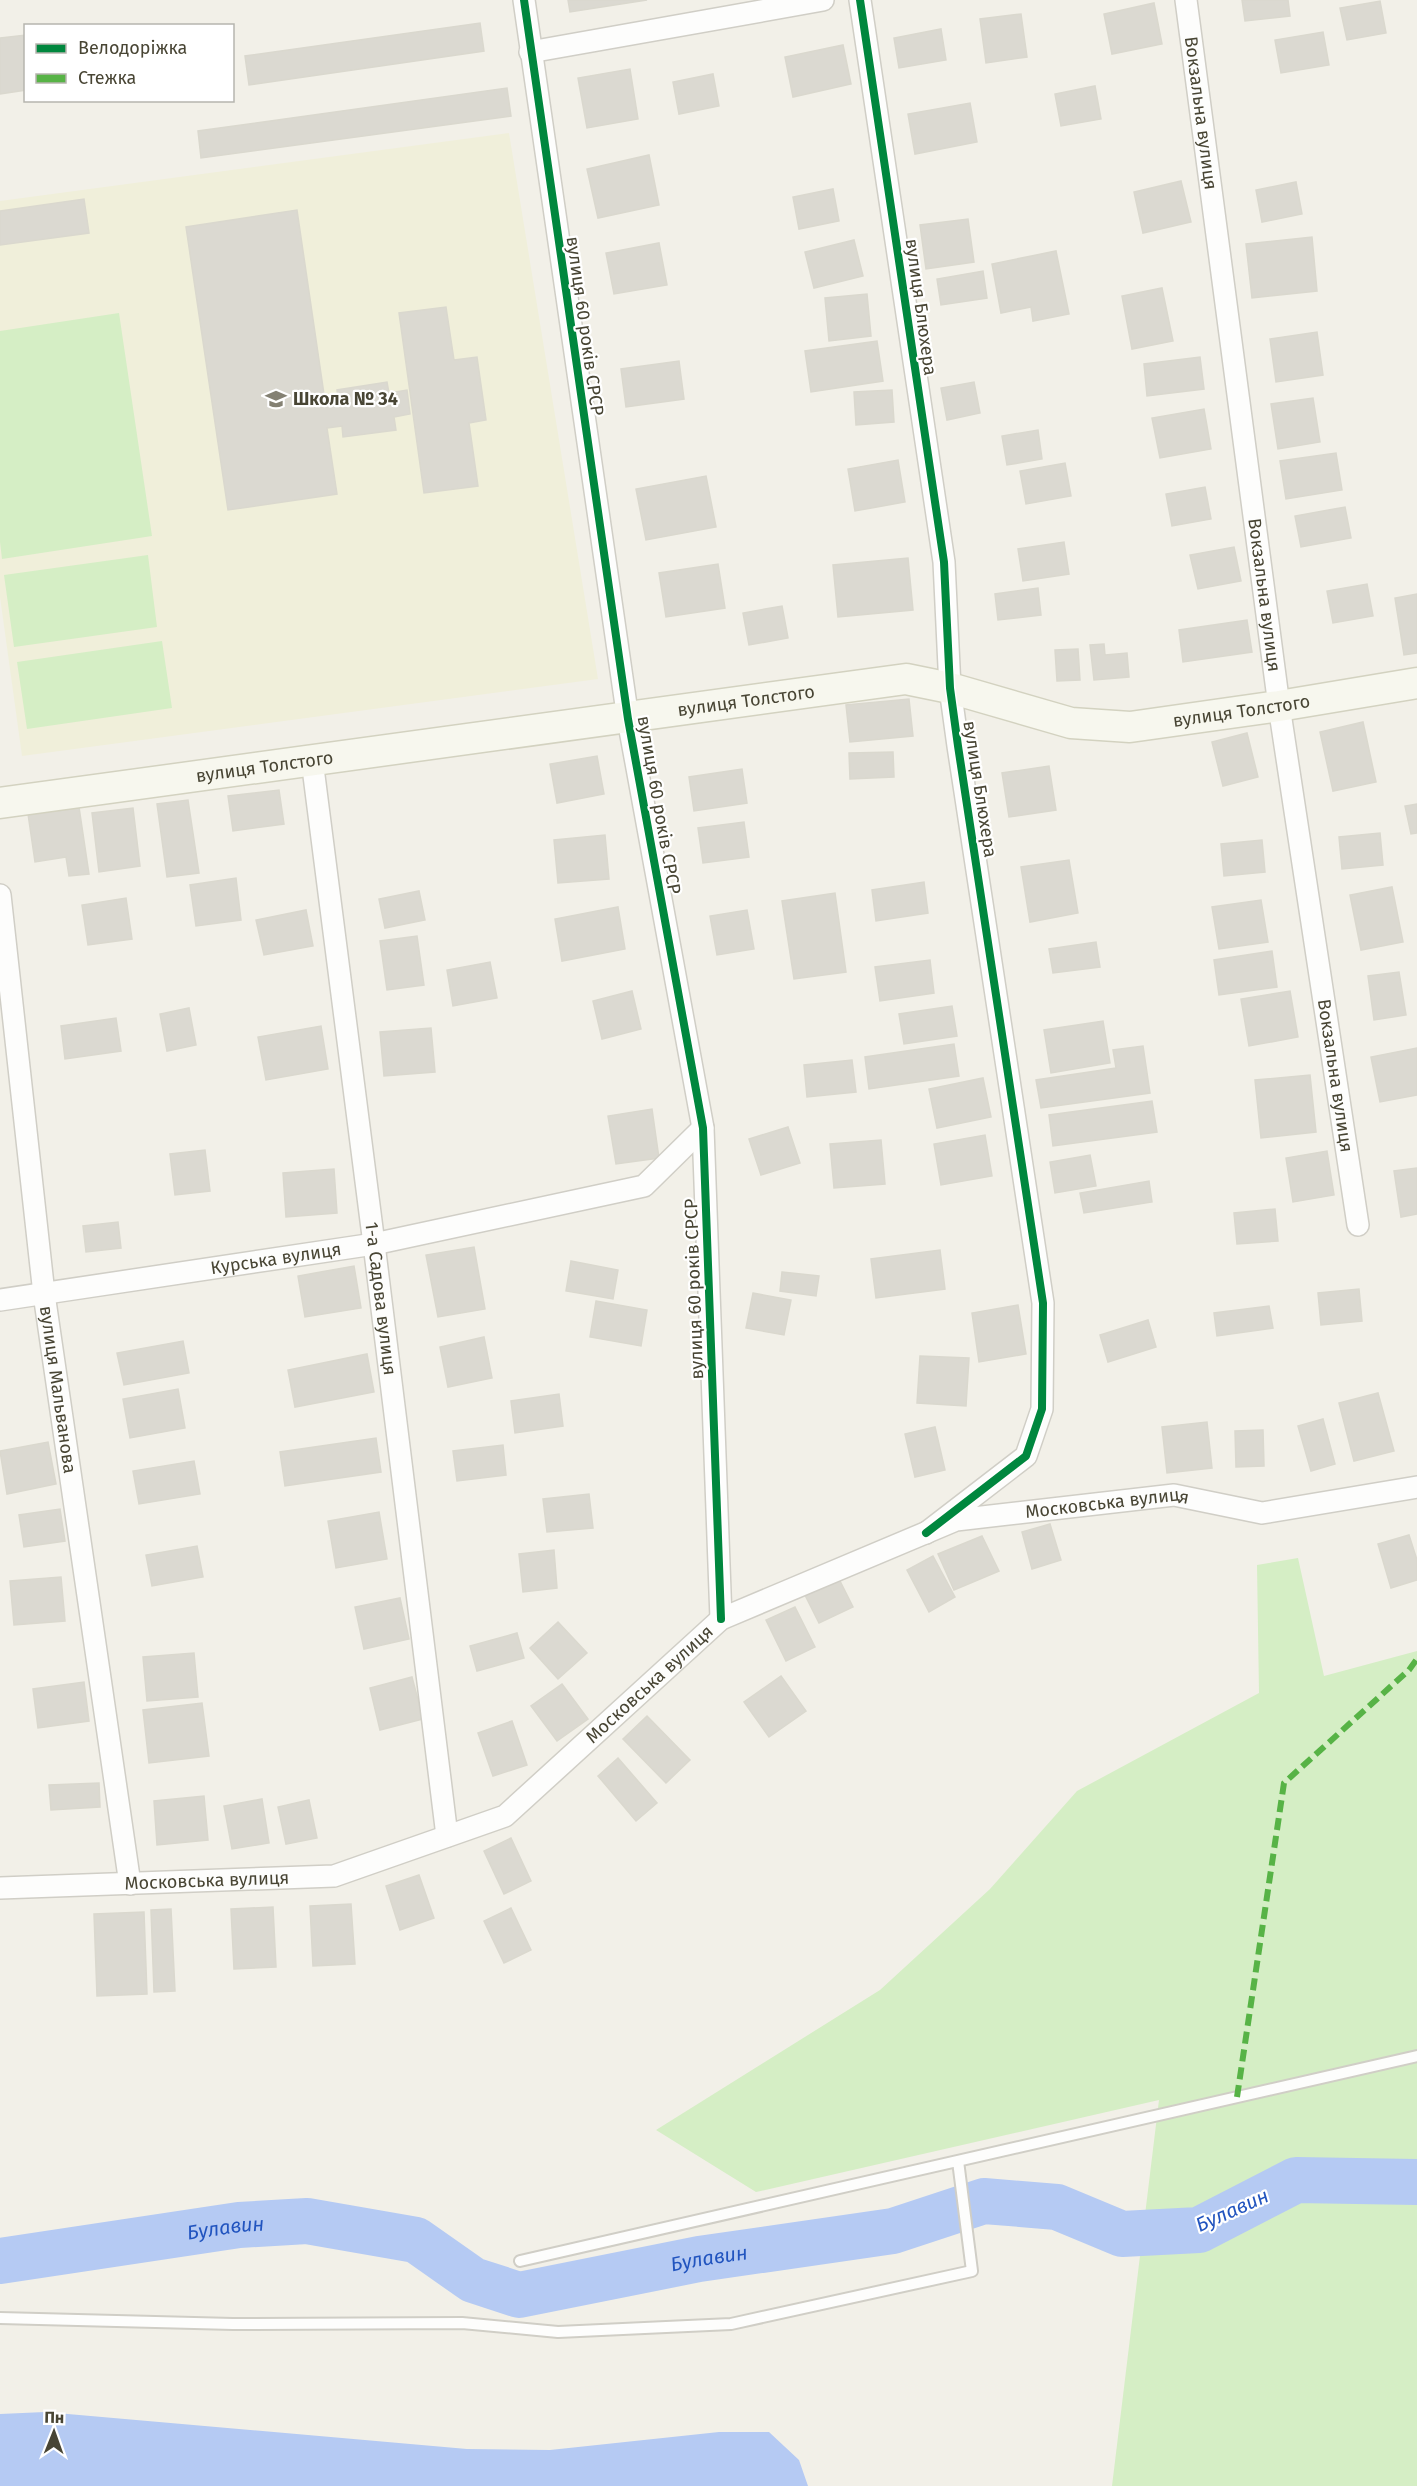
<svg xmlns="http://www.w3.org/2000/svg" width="1417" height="2486" viewBox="0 0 1417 2486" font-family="'Fira Sans',sans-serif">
<rect width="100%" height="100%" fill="#f2f0e8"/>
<!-- education -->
<path fill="#f0efda" d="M 509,133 L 598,679 L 22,756 L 0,597 L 0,201 Z"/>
<!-- green -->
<path fill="#d5eec5" d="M 119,313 L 152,536 L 2,559 L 0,542 L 0,331 Z
M 148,555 L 157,627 L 14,647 L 4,575 Z
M 162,641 L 172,708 L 27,729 L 17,662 Z
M 1298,1558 L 1324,1676 L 1417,1651 L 1417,2486 L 1112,2486 L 1159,2100 L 756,2192 L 656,2130 L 880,1990 L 990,1889 L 1077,1791 L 1259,1693 L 1257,1565 Z"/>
<!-- water -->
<path fill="#b5caf3" d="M 45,2412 L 467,2449 L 550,2450 L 719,2432 L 769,2432 L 799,2460 L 808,2486 L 0,2486 L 0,2414 Z"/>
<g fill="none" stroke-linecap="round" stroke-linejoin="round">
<!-- river -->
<path stroke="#b5caf3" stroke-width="46" id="s1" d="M 0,2261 L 239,2225 L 307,2221 L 416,2240 L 473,2280 L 519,2295 L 699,2259 L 893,2231 L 984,2201 L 1057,2207 L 1122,2234 L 1199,2230 L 1296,2180 L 1417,2182"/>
</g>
<!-- building -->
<path fill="#dbd9d1" stroke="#dad8ce" stroke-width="1.5" d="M 568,0 L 647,0 L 570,12 Z
M 1242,0 L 1288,0 L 1290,16 L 1245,21 Z
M 1380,1 L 1386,33 L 1347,40 L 1340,8 Z
M 1154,3 L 1162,44 L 1112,54 L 1104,14 Z
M 1021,14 L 1027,57 L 986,63 L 980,19 Z
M 480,23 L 484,51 L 249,85 L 245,56 Z
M 941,29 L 946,60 L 899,68 L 894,38 Z
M 1323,32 L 1329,65 L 1281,73 L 1275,40 Z
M 26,35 L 26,90 L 0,94 L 0,38 Z
M 843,45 L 851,84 L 793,97 L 785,57 Z
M 630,69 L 638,119 L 587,128 L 578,78 Z
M 713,74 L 719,106 L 679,114 L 673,82 Z
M 1095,86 L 1101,119 L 1061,126 L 1055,94 Z
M 507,88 L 511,116 L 201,158 L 198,131 Z
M 970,103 L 977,142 L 915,154 L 908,114 Z
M 649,155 L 659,205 L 598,218 L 587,169 Z
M 1181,181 L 1191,222 L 1143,233 L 1134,192 Z
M 1296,182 L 1302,214 L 1262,222 L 1256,190 Z
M 833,189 L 839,221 L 799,229 L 793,197 Z
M 84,199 L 89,233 L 0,245 L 0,211 Z
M 297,210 L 325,401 L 338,399 L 337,390 L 387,382 L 389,393 L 407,390 L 410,414 L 394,417 L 396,430 L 343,437 L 342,426 L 327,428 L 337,494 L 228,510 L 186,227 Z
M 968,219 L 974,262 L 926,269 L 920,225 Z
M 1312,237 L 1317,291 L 1252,298 L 1246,244 Z
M 854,240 L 863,276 L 814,288 L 805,252 Z
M 659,243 L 667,285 L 614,294 L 606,253 Z
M 1056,251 L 1069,314 L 1033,321 L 1031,307 L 1001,313 L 992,264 Z
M 983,271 L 987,298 L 941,305 L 937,279 Z
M 1162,288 L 1173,341 L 1132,349 L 1122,296 Z
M 867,294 L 871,336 L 829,341 L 825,298 Z
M 446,307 L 454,360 L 477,357 L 486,420 L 469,423 L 478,486 L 424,493 L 399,313 Z
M 1317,332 L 1323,375 L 1276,382 L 1270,339 Z
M 877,341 L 883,381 L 811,392 L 805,351 Z
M 1200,357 L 1204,389 L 1147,396 L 1144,364 Z
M 679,361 L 684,399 L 626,407 L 621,369 Z
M 974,382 L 980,413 L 947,420 L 941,388 Z
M 892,390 L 894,422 L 856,425 L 854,392 Z
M 1313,398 L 1320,442 L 1278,449 L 1271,404 Z
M 1204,409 L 1211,449 L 1160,458 L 1152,418 Z
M 1038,430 L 1042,459 L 1007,465 L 1002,436 Z
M 1336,453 L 1342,490 L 1286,499 L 1280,461 Z
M 898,460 L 905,502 L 855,511 L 848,469 Z
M 1065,463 L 1071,496 L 1026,504 L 1020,471 Z
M 706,476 L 716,527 L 646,540 L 636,489 Z
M 1205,487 L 1211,519 L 1172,526 L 1166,494 Z
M 1345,507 L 1351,538 L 1301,547 L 1295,516 Z
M 1064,542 L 1069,574 L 1023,581 L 1018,549 Z
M 1234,547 L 1241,581 L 1198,589 L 1190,555 Z
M 908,558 L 913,610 L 838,617 L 833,565 Z
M 718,564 L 725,608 L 666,617 L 659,573 Z
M 1367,584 L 1373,616 L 1333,623 L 1327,591 Z
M 1038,588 L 1041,615 L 998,620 L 995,594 Z
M 1417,594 L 1417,653 L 1404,655 L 1395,598 Z
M 782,606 L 788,638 L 749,645 L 743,613 Z
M 1247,620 L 1252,652 L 1183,662 L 1179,630 Z
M 1104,644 L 1105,655 L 1127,653 L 1129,677 L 1094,680 L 1090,645 Z
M 1078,649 L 1080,680 L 1057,681 L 1055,650 Z
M 909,699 L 913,736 L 850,742 L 846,705 Z
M 1363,722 L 1376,782 L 1333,791 L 1320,732 Z
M 1247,733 L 1258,777 L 1223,786 L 1212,742 Z
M 893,752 L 894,777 L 850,779 L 849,753 Z
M 597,756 L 604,794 L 557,803 L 550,764 Z
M 1049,766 L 1056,810 L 1009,817 L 1002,773 Z
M 742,769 L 747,803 L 694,811 L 689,777 Z
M 279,790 L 284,824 L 233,831 L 228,796 Z
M 188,800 L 199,873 L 167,877 L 157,804 Z
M 1417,804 L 1417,833 L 1411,834 L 1405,806 Z
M 79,807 L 89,874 L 69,876 L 66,857 L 35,862 L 28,814 Z
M 133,808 L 140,866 L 99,872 L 92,813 Z
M 744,822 L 749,857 L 703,863 L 698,828 Z
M 1380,833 L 1383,865 L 1342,869 L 1339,837 Z
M 605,835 L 609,879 L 558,883 L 554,840 Z
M 1262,840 L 1265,872 L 1224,876 L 1221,844 Z
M 1069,860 L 1078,913 L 1030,922 L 1021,867 Z
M 236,878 L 241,920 L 196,926 L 190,885 Z
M 924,882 L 928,913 L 876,921 L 872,890 Z
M 1392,887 L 1403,942 L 1361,950 L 1350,895 Z
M 419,891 L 425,920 L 385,928 L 379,899 Z
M 835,893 L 846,972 L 794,979 L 782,901 Z
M 126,898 L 132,939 L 88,945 L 82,905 Z
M 1261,900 L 1268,942 L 1219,949 L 1212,907 Z
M 618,907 L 625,949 L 562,961 L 555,919 Z
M 306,910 L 313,946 L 264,955 L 256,920 Z
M 747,910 L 754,949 L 717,955 L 710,916 Z
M 417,936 L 424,985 L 387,990 L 380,941 Z
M 1096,942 L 1100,967 L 1053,973 L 1049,949 Z
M 1272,951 L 1277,987 L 1219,995 L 1214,960 Z
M 930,960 L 934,993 L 880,1001 L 875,967 Z
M 490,962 L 497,998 L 453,1006 L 447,970 Z
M 1399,972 L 1406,1015 L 1374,1020 L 1368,976 Z
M 632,991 L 641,1029 L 602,1039 L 593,1001 Z
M 1290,991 L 1298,1037 L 1249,1046 L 1241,999 Z
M 952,1006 L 957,1036 L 904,1044 L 899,1014 Z
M 189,1008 L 196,1045 L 167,1051 L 160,1014 Z
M 116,1018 L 121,1051 L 65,1059 L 61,1026 Z
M 1103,1021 L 1110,1063 L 1051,1073 L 1044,1030 Z
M 321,1026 L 328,1069 L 266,1080 L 258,1037 Z
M 431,1028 L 435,1072 L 384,1076 L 380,1032 Z
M 954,1044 L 959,1076 L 869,1089 L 865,1057 Z
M 1143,1046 L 1150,1093 L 1041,1108 L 1036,1080 L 1116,1068 L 1113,1050 Z
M 1417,1048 L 1417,1095 L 1380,1102 L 1371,1057 Z
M 852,1060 L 856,1092 L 807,1097 L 804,1065 Z
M 1310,1075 L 1316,1132 L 1261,1138 L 1255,1080 Z
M 983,1078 L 991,1117 L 937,1128 L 929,1089 Z
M 1152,1101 L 1157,1132 L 1053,1146 L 1049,1115 Z
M 652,1109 L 659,1158 L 616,1164 L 608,1116 Z
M 788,1127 L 800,1163 L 761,1175 L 749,1139 Z
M 985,1135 L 992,1176 L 941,1185 L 934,1144 Z
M 881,1140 L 885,1184 L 834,1188 L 830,1144 Z
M 205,1150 L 210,1191 L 175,1195 L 170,1154 Z
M 1327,1151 L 1334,1195 L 1293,1202 L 1286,1158 Z
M 1090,1155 L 1096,1186 L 1055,1193 L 1050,1162 Z
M 1417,1168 L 1417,1214 L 1401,1217 L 1394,1171 Z
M 334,1169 L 337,1213 L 286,1217 L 283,1173 Z
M 1149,1181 L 1152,1202 L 1084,1213 L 1080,1193 Z
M 1275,1209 L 1278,1241 L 1237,1244 L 1234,1213 Z
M 118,1222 L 121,1248 L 86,1252 L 83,1226 Z
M 474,1247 L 485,1309 L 438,1317 L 426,1255 Z
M 940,1250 L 945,1289 L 876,1298 L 871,1259 Z
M 571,1261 L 618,1270 L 613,1299 L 566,1291 Z
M 354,1266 L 361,1308 L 305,1317 L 298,1276 Z
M 782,1272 L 819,1276 L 816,1296 L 780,1291 Z
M 1359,1289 L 1362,1321 L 1321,1325 L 1318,1293 Z
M 753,1293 L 791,1300 L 784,1335 L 746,1328 Z
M 596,1301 L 647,1310 L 641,1346 L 590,1337 Z
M 1018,1305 L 1026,1354 L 979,1362 L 972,1313 Z
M 1269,1306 L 1273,1328 L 1217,1336 L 1214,1313 Z
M 1148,1320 L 1156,1347 L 1108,1362 L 1100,1335 Z
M 484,1337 L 492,1378 L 448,1387 L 440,1347 Z
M 183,1341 L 189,1373 L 124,1385 L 117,1353 Z
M 367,1354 L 374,1392 L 295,1407 L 288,1370 Z
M 920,1356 L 969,1358 L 966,1406 L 917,1403 Z
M 178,1389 L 185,1428 L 130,1438 L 123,1399 Z
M 1378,1393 L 1394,1451 L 1354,1461 L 1339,1403 Z
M 559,1394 L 563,1426 L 515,1433 L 511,1401 Z
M 1323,1419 L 1335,1464 L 1311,1471 L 1298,1426 Z
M 1207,1422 L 1212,1468 L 1167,1473 L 1162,1427 Z
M 935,1427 L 945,1470 L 915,1477 L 905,1434 Z
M 1263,1430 L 1264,1466 L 1236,1467 L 1235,1431 Z
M 376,1438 L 381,1472 L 285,1486 L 280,1452 Z
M 48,1442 L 56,1484 L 7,1494 L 0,1451 Z
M 503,1445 L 506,1475 L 457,1481 L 453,1451 Z
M 194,1461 L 200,1494 L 139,1504 L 133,1471 Z
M 589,1494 L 593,1528 L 547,1532 L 543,1499 Z
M 60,1509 L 65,1541 L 24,1547 L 19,1515 Z
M 379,1512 L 387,1559 L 336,1568 L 328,1521 Z
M 1050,1524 L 1061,1560 L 1032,1569 L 1022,1532 Z
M 1409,1535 L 1417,1560 L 1417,1580 L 1391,1588 L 1378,1544 Z
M 982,1536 L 999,1571 L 954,1590 L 938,1554 Z
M 197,1546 L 203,1577 L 152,1586 L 146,1555 Z
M 554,1550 L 557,1588 L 523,1592 L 519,1554 Z
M 933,1556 L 955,1597 L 929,1612 L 907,1570 Z
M 61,1577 L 65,1621 L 14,1625 L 10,1581 Z
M 838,1577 L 853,1607 L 819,1623 L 804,1593 Z
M 400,1598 L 409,1639 L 364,1649 L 355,1607 Z
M 795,1607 L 815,1647 L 786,1661 L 766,1620 Z
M 558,1622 L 587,1653 L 558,1679 L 530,1648 Z
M 517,1633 L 524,1658 L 477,1671 L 470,1646 Z
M 194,1653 L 198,1697 L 147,1701 L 143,1657 Z
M 781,1676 L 806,1711 L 769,1737 L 744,1702 Z
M 412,1677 L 423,1719 L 380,1730 L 370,1688 Z
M 84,1682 L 89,1721 L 38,1728 L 33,1689 Z
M 562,1684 L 588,1719 L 557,1741 L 531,1706 Z
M 202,1703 L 209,1756 L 149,1763 L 143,1710 Z
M 647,1716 L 690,1760 L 666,1783 L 623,1739 Z
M 512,1721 L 527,1765 L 493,1776 L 478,1733 Z
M 618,1758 L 657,1803 L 636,1821 L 598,1776 Z
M 99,1783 L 100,1807 L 51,1810 L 49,1785 Z
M 204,1796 L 208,1840 L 157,1845 L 154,1801 Z
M 262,1799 L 269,1843 L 232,1849 L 224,1806 Z
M 309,1800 L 317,1838 L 286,1844 L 278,1807 Z
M 511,1838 L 531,1881 L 504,1894 L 484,1851 Z
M 419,1875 L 434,1918 L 400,1930 L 386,1886 Z
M 351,1904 L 355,1964 L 313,1966 L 310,1906 Z
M 273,1907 L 276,1967 L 234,1969 L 231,1909 Z
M 511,1908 L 531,1950 L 504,1963 L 484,1921 Z
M 171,1909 L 175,1991 L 154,1992 L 151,1910 Z
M 144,1912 L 147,1994 L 97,1996 L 94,1914 Z"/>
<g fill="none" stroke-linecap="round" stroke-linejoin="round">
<defs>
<path id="lane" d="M 520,2261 L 1417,2056
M 0,2318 L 233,2324 L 462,2323 L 558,2332 L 731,2324 L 972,2271 L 958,2161"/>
<g id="street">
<path d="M 524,0 L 628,719 L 703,1128 L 721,1619"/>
<path d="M 860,0 L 944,562 L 950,688 L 958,746 L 1043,1303 L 1042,1409 L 1026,1456 L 926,1533"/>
<path id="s2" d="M 1186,0 L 1279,706 L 1358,1225"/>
<path d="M 530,52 L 823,0"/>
<path id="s3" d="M 312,760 L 374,1244 L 447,1836"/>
<path id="s4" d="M 0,895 L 44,1294 L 130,1884"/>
<path id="s5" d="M 0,1300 L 374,1244 L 644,1186 L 703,1128"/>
<path id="s6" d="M 0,1888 L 334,1876 L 505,1816 L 721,1619 L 956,1520 L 1174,1495 L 1262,1513 L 1417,1487"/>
</g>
<g id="secondary">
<path id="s7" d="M 0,803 L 906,679 L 950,688 L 1071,723 L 1130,727 L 1279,706 L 1417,683"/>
</g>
</defs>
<!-- lane casing -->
<use href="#lane" stroke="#d0cec6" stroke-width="14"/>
<!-- street casing -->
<use href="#street" stroke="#d0cec6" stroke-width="24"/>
<!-- secondary casing -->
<use href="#secondary" stroke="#d3d2c0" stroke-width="33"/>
<!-- lane -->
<use href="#lane" stroke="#fdfdfc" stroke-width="10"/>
<!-- street -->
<use href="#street" stroke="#fdfdfc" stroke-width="21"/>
<!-- secondary -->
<use href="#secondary" stroke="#f7f7ee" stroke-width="30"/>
<!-- quiet -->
<path stroke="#57b346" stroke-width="6" stroke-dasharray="12 6" stroke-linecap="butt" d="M 1237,2097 L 1284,1783 L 1409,1670 L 1417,1659"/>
<defs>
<path id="cycleway" d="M 524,0 L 628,719 L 703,1128 L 721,1619
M 860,0 L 944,562 L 950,688 L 958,746 L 1043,1303 L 1042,1409 L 1026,1456 L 926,1533"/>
</defs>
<!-- cycleway casing -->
<use href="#cycleway" stroke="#fff" stroke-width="11"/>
<!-- cycleway -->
<use href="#cycleway" stroke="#00873e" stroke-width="8"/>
</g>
<!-- icons -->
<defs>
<symbol id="school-bare" viewBox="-9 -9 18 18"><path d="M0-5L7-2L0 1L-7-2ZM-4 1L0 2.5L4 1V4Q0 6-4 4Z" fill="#848173" stroke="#fff" stroke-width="2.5" paint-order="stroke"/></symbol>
</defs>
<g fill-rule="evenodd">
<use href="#school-bare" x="261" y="384" width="30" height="30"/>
</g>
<g text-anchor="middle" stroke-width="4.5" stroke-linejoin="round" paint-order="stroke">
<!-- street labels -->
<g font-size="18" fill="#484534" stroke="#fff">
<text dy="6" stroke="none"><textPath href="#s2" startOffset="114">Вокзальна вулиця</textPath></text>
<text transform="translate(921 307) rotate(82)" y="6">вулиця Блюхера</text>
<text transform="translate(585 326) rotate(82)" y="6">вулиця 60 років СРСР</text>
<text dy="6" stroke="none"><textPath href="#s2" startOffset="600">Вокзальна вулиця</textPath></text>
<text dy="6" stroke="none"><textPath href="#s7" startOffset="753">вулиця Толстого</textPath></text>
<text dy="6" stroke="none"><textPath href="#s7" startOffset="1257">вулиця Толстого</textPath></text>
<text dy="6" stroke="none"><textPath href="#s7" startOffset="267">вулиця Толстого</textPath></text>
<text transform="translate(980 789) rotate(81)" y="6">вулиця Блюхера</text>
<text transform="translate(659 805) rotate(80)" y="6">вулиця 60 років СРСР</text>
<text dy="6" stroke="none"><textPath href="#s2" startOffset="1086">Вокзальна вулиця</textPath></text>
<text dy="6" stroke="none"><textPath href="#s5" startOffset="279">Курська вулиця</textPath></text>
<text transform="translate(694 1289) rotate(-92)" y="6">вулиця 60 років СРСР</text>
<text dy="6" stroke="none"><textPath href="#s3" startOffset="543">1-а Садова вулиця</textPath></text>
<text dy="6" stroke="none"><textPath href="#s4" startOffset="498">вулиця Мальванова</textPath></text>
<text dy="6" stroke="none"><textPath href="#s6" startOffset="1215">Московська вулиця</textPath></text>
<text dy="6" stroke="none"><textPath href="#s6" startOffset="711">Московська вулиця</textPath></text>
<text dy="6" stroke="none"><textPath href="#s6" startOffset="207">Московська вулиця</textPath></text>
</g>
<!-- poi labels -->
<g font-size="18" font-weight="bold" fill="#484534" stroke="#fff" text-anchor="start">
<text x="293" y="405">Школа № 34</text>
</g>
<!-- water labels -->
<g font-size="20" font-style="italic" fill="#2154bf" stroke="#fff">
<text transform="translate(1232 2210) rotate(-24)" y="7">Булавин</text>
<text dy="7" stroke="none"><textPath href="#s1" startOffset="228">Булавин</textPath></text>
<text dy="7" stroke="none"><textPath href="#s1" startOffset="732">Булавин</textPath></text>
</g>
</g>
<!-- legend -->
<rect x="24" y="24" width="210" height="78" fill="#ffffff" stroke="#b6b5ae" stroke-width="1.5"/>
<rect x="36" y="44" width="30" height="9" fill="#00873e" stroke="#b6b5ae" stroke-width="1.5"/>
<text x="78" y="54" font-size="18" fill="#484534">Велодоріжка</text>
<rect x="36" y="74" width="30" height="9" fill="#57b346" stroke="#b6b5ae" stroke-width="1.5"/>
<text x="78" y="84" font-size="18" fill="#484534">Стежка</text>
<!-- north arrow -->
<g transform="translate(54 2432) rotate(1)" stroke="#ffffff" stroke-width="4.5" paint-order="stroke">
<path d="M0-4.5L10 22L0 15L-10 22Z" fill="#484534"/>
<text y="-9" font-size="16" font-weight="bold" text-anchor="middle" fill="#484534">Пн</text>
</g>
</svg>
